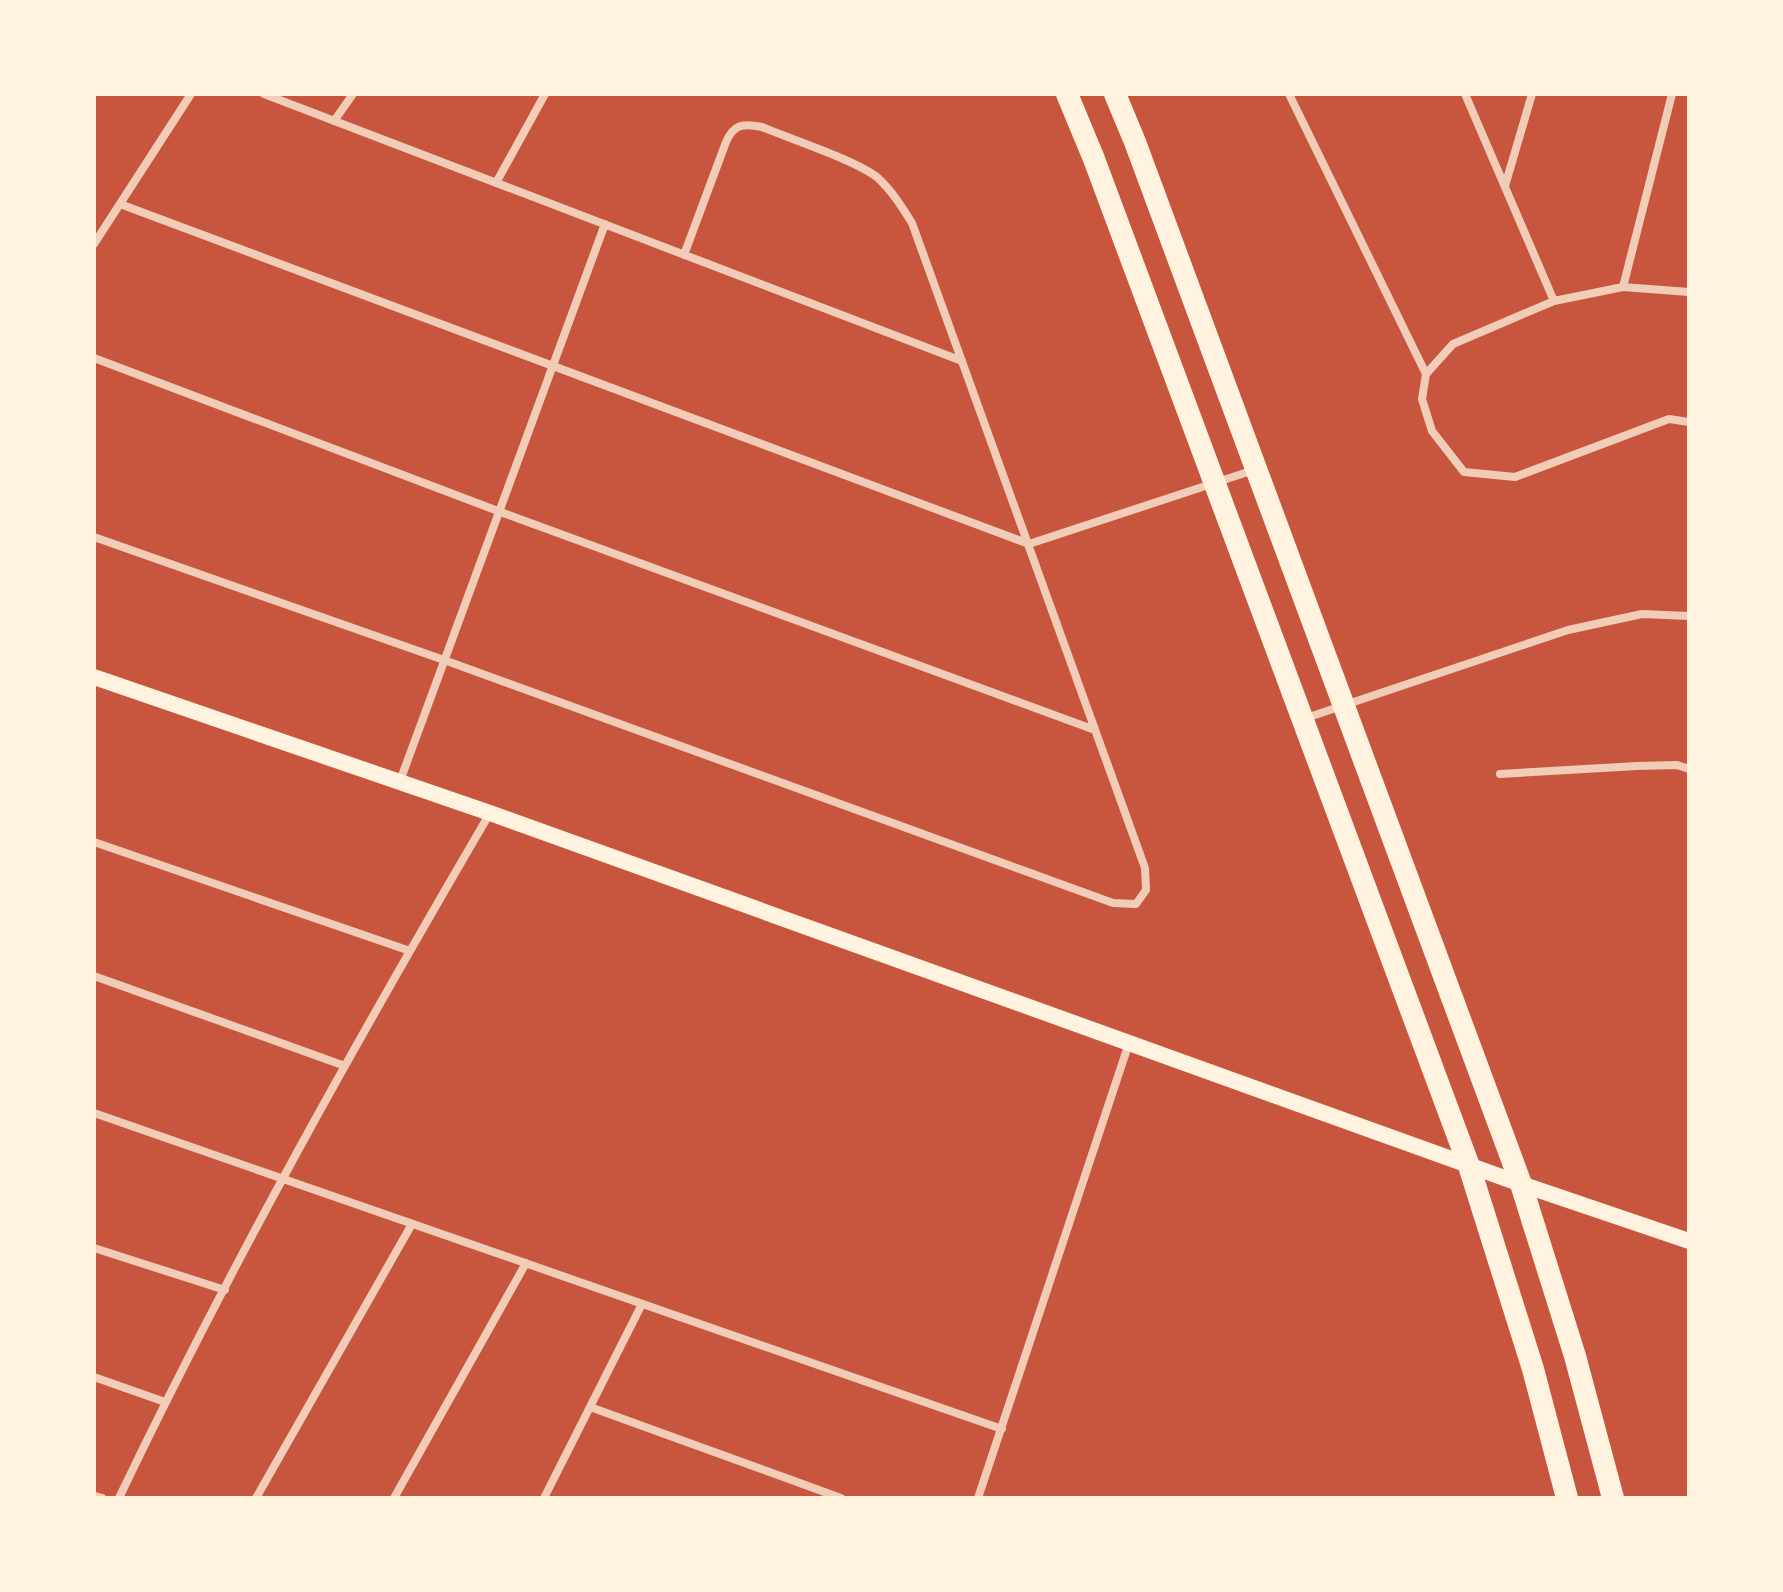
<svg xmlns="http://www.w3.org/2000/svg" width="1783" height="1592" viewBox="0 0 1783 1592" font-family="'Archivo Narrow',sans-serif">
<rect width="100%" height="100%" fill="#c8553d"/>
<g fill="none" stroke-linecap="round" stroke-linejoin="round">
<!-- minor -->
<path stroke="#f1ccb7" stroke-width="8" d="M 264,94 L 962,361
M 1289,94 L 1426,374
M 1465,94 L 1554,301
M 334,121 L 353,94
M 496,183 L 545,94
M 1505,186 L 1532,94
M 120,204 L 1029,544 L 1254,470
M 94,244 L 191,94
M 1623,287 L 1672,94
M 1689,292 L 1623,287 L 1554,301 L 1453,344 L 1426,374 L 1422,399 L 1432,431 L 1464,472 L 1515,477 L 1669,419 L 1689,422
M 94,358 L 498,511 L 1095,730
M 94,537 L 444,660 L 1113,903 L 1136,904 L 1146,890 L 1145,868 L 912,223 C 902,207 892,191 878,178 C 856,160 790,139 762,127 C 743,123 734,124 726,142 L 684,255
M 1306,718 L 1568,630 L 1642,614 L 1689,616
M 1500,774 L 1637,766 L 1677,765 L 1689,769
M 400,781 L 605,224
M 94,842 L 410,951
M 94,976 L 345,1066
M 94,1113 L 1002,1429
M 94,1248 L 225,1290
M 94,1377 L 165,1402
M 590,1407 L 841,1498
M 94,1496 L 102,1498
M 119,1498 C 231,1264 359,1037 490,813
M 256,1498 L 412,1224
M 394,1498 L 526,1263
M 544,1498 L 642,1304
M 978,1498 L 1129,1043"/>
<!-- secondary -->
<path stroke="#fff3e0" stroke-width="16" d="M 94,677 L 490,813 L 1521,1184 L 1689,1241"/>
<!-- trunk -->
<path stroke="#fff3e0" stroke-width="22" d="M 1067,94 L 1094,159 L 1469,1166 L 1533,1369 L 1567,1498
M 1115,94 L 1135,142 L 1521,1184 L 1575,1356 L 1613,1498"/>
</g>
<!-- border -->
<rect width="1783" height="1592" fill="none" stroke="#fff3e0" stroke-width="192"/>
</svg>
